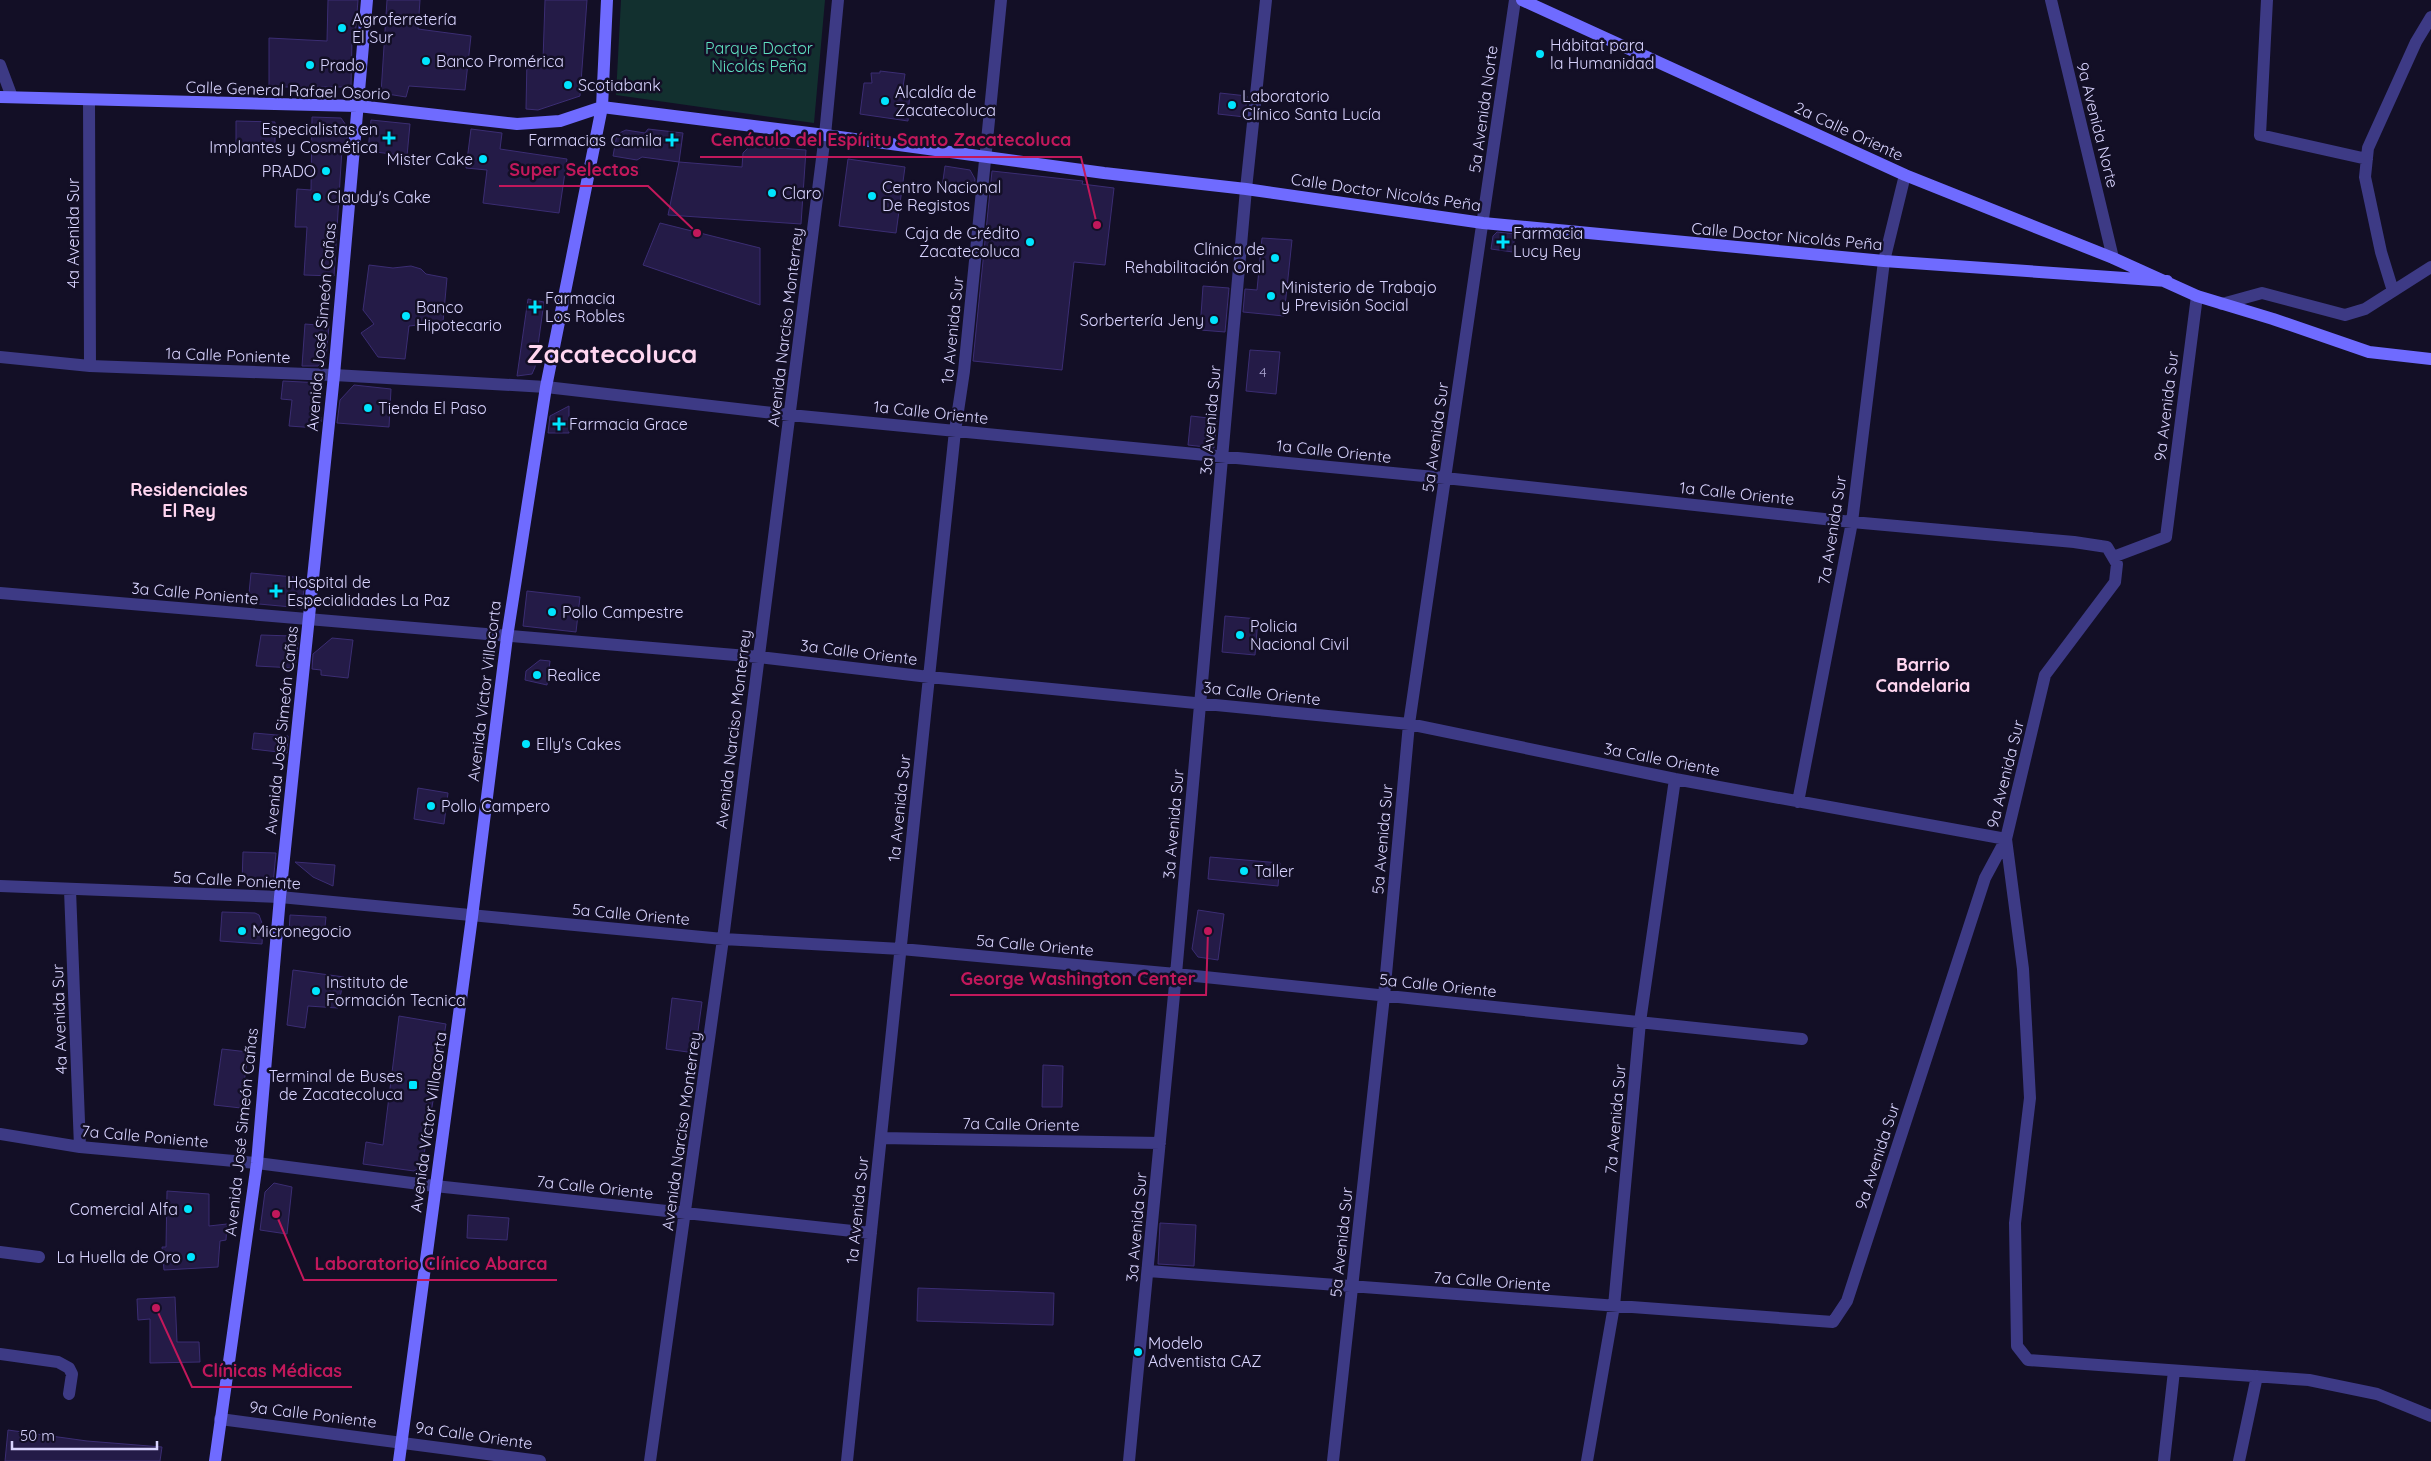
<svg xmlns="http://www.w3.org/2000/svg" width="2431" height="1461" viewBox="0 0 2431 1461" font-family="Quicksand,sans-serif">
<rect width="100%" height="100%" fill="#130f26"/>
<!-- green -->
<path fill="#12302f" d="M 621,0 L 825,0 L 814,123 L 616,95 Z"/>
<!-- building -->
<path fill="#241b47" stroke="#3b2d73" d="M 328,0 L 358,0 L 355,39 L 352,38 L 351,87 L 269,87 L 269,38 L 327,41 Z
M 387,0 L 420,0 L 418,29 L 471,36 L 465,90 L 409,86 L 406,97 L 381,93 Z
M 545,0 L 587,0 L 580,96 L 538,110 L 526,109 L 527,59 L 543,60 Z
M 880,71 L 905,74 L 903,87 L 910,88 L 908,121 L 860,114 L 864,83 L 872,83 L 871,73 L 880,73 Z
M 1220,93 L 1247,96 L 1245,117 L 1218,114 Z
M 312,117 L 341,118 L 348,128 L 346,149 L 342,149 L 334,276 L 304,275 L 307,227 L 295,227 L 297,189 L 311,190 Z
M 371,120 L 410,124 L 407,156 L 368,151 Z
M 236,121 L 275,122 L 275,147 L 236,147 Z
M 471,129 L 502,133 L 500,149 L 567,159 L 559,213 L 483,203 L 487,170 L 466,168 Z
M 648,129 L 683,133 L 679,162 L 642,157 L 637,160 L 613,156 L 617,134 L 626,130 L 645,133 Z
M 750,146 L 806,150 L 801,224 L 668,215 L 679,162 L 742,167 L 743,153 Z
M 848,159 L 905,167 L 896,233 L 839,226 Z
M 945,166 L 970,170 L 975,179 L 974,193 L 942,188 Z
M 992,171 L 1083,181 L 1082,184 L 1114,188 L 1105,265 L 1074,262 L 1062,370 L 973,361 Z
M 660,223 L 760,248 L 760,305 L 643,265 Z
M 1497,232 L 1515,234 L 1513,252 L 1491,249 L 1493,236 Z
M 1262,238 L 1292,240 L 1284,316 L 1243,312 L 1245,289 L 1257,290 Z
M 369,265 L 393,268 L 411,266 L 421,269 L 426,274 L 447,278 L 443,322 L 409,326 L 405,359 L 378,357 L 361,333 L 374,324 L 363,310 Z
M 1203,286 L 1229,288 L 1225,332 L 1200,330 Z
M 528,299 L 544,302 L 535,367 L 532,374 L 517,376 Z
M 305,324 L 329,326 L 326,358 L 318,366 L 302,366 Z
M 1250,350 L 1280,352 L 1276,394 L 1246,391 Z
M 283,381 L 322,383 L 318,421 L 321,417 L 321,422 L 318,422 L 317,428 L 289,426 L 292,400 L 281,399 Z
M 354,385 L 391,389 L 389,427 L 337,423 L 340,400 Z
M 569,406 L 569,433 L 548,433 L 550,416 Z
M 1191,416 L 1217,419 L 1214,448 L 1188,445 Z
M 251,573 L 305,578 L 302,608 L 248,603 Z
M 527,591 L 580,597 L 576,632 L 523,626 Z
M 1225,616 L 1258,619 L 1255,655 L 1222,652 Z
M 261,635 L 292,636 L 298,643 L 295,668 L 256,666 Z
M 332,638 L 353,640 L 348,678 L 321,675 L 321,670 L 312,669 L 313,654 Z
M 540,660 L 550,661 L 547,685 L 525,680 L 526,671 Z
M 254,733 L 288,736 L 287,753 L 252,749 Z
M 418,788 L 448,793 L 444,824 L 414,819 Z
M 243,852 L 276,853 L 273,884 L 242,883 Z
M 1210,857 L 1280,863 L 1278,886 L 1208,879 Z
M 295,862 L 335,865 L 333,886 L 313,877 Z
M 1198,910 L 1224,914 L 1218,960 L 1198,957 L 1192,949 Z
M 222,912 L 255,913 L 259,915 L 263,926 L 262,944 L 220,941 Z
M 290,915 L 326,917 L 324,936 L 289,934 Z
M 293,970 L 344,977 L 338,1008 L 308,1006 L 305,1028 L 287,1025 Z
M 672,998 L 702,1002 L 695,1053 L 666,1049 Z
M 399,1016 L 446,1024 L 422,1166 L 414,1171 L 363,1164 L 366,1142 L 383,1145 Z
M 222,1049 L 248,1052 L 241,1108 L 214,1105 Z
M 1043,1065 L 1063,1066 L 1062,1107 L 1042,1107 Z
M 274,1183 L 292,1187 L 287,1234 L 260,1230 L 265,1192 Z
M 167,1191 L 209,1194 L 209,1226 L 227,1224 L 226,1240 L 220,1241 L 218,1267 L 164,1270 L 162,1247 L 166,1247 Z
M 468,1215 L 509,1218 L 507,1240 L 467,1238 Z
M 1160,1223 L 1196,1225 L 1194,1266 L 1158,1264 Z
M 918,1288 L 1054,1293 L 1053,1325 L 917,1321 Z
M 175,1297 L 177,1342 L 199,1342 L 200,1362 L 150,1363 L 150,1319 L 138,1320 L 137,1299 Z
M 8,1430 L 87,1441 L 162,1447 L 160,1461 L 5,1461 Z"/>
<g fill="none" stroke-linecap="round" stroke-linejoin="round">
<!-- street -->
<path stroke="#3d3a85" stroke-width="12" d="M 2051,0 L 2113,258
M 2267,0 L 2260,135 L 2367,159
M 0,65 L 12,97
M 89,100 L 90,366
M 2393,291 L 2381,252 L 2365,177 L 2368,148 L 2416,42 L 2431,17
M 2222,304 L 2262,293 L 2345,315 L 2365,309 L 2431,267
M 0,357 L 90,366 L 334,375 L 546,387 L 790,415 L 1445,478 L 1852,522 L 2074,542 L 2107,547 L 2117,564 L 2115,582 L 2045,675 L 2006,839 L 1985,878 L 1847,1301 L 1833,1322 L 1148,1271
M 2113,557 L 2166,537 L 2197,296
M 0,593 L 759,657 L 929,677 L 1409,724 L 1675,779 L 2006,839
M 1798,802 L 1852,522 L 1884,261 L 1905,175
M 2006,839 L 2023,969 L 2030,1098 L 2015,1223 L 2017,1346 L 2028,1360 L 2309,1380 L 2377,1394 L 2431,1416
M 0,886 L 280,897 L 723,939 L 901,949 L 1176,974 L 1802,1039
M 70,890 L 80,1147
M 0,1134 L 80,1147 L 257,1163 L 435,1186 L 871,1233
M 881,1138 L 1160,1143
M 0,1252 L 39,1257
M 0,1354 L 58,1362 L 69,1368 L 72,1374 L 69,1394
M 220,1419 L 540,1461
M 650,1461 L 723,939 L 825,135 L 838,0
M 847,1461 L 929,677 L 955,431 L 964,371 L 1001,0
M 1129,1461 L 1176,974 L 1246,189 L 1266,0
M 1333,1461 L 1384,996 L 1409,724 L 1515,0
M 1587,1461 L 1614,1306 L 1640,1022 L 1675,779
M 2164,1461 L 2174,1371
M 2239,1461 L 2257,1376"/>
<!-- secondary -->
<path stroke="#6f6bff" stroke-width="12" d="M 1522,0 L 1905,175 L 2113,258 L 2197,296 L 2273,319 L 2369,352 L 2431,359
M 0,97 L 358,106 L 517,124 L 560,121 L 602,107 L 825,135 L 1104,173 L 1246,189 L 1483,223 L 1884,261 L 2167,281
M 215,1461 L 257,1163 L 280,897 L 334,375 L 367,0
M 399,1461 L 472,917 L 507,637 L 546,387 L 602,107 L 607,0"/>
</g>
<!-- markers -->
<g fill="#00e5ff" stroke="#130f26" stroke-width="2">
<circle cx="342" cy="28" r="5"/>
<circle cx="1540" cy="54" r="5"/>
<circle cx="426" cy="61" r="5"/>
<circle cx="310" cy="65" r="5"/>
<circle cx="568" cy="85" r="5"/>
<circle cx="885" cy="101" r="5"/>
<circle cx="1232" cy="105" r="5"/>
<path d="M386.5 130.5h5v5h5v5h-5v5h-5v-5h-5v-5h5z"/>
<path d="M669.5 132.5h5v5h5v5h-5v5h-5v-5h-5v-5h5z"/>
<circle cx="483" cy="159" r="5"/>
<circle cx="326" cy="171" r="5"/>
<circle cx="772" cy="193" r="5"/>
<circle cx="872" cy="196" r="5"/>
<circle cx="317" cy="197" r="5"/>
<circle cx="1030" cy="242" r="5"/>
<path d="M1500.5 234.5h5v5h5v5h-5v5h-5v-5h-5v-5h5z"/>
<circle cx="1275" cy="258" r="5"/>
<circle cx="1271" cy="296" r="5"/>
<path d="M532.5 299.5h5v5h5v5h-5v5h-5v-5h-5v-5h5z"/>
<circle cx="406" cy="316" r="5"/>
<circle cx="1214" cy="320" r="5"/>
<circle cx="368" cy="408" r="5"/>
<path d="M556.5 416.5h5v5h5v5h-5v5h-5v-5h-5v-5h5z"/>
<path d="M273.5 583.5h5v5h5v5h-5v5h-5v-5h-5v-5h5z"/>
<circle cx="552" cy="612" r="5"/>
<circle cx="1240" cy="635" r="5"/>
<circle cx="537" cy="675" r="5"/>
<circle cx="526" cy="744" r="5"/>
<circle cx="431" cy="806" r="5"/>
<circle cx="1244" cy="871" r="5"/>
<circle cx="242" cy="931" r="5"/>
<circle cx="316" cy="991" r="5"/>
<rect x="408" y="1080" width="10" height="10" rx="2.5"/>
<circle cx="188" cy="1209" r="5"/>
<circle cx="191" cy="1257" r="5"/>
<circle cx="1138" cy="1352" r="5"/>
</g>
<g text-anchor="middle" stroke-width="5" stroke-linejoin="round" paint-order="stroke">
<!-- number labels -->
<g font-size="14" fill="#aca6d1">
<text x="1263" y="377">4</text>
</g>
<!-- poi labels -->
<g font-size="16" fill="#d9d4ff" stroke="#130f26" text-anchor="start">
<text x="352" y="25">Agroferretería<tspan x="352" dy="18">El Sur</tspan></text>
<text x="1550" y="51">Hábitat para<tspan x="1550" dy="18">la Humanidad</tspan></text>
<text x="436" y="67">Banco Promérica</text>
<text x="320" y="71">Prado</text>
<text x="578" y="91">Scotiabank</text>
<text x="895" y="98">Alcaldía de<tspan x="895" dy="18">Zacatecoluca</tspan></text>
<text x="1242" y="102">Laboratorio<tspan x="1242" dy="18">Clínico Santa Lucía</tspan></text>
<text x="378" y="135" text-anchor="end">Especialistas en<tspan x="378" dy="18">Implantes y Cosmética</tspan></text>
<text x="662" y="146" text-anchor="end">Farmacias Camila</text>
<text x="473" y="165" text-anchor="end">Mister Cake</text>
<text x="316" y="177" text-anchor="end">PRADO</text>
<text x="882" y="193">Centro Nacional<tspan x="882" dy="18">De Registos</tspan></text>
<text x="782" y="199">Claro</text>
<text x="327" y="203">Claudy's Cake</text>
<text x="1020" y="239" text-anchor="end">Caja de Crédito<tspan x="1020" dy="18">Zacatecoluca</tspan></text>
<text x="1513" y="239">Farmacia<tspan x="1513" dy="18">Lucy Rey</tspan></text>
<text x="1265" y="255" text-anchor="end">Clínica de<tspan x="1265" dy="18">Rehabilitación Oral</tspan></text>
<text x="1281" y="293">Ministerio de Trabajo<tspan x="1281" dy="18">y Previsión Social</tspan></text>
<text x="545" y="304">Farmacia<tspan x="545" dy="18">Los Robles</tspan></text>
<text x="416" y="313">Banco<tspan x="416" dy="18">Hipotecario</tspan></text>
<text x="1204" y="326" text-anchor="end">Sorbertería Jeny</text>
<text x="378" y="414">Tienda El Paso</text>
<text x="569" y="430">Farmacia Grace</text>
<text x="287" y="588">Hospital de<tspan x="287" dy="18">Especialidades La Paz</tspan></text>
<text x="562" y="618">Pollo Campestre</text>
<text x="1250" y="632">Policia<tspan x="1250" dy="18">Nacional Civil</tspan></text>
<text x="547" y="681">Realice</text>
<text x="536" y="750">Elly's Cakes</text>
<text x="441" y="812">Pollo Campero</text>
<text x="1254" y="877">Taller</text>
<text x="252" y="937">Micronegocio</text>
<text x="326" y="988">Instituto de<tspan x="326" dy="18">Formación Tecnica</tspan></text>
<text x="403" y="1082" text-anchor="end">Terminal de Buses<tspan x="403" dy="18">de Zacatecoluca</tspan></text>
<text x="178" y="1215" text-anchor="end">Comercial Alfa</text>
<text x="181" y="1263" text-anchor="end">La Huella de Oro</text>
<text x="1148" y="1349">Modelo<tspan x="1148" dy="18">Adventista CAZ</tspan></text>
</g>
<!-- park labels -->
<g font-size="16" fill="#5fe0c0" stroke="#130f26">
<text x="759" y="54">Parque Doctor<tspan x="759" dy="18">Nicolás Peña</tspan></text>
</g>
<!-- street labels -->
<g font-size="16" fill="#d9d4ff" stroke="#130f26">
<text transform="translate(288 90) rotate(2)" y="6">Calle General Rafael Osorio</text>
<text transform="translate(1483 109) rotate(-82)" y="6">5a Avenida Norte</text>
<text transform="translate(2098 125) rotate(76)" y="6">9a Avenida Norte</text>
<text transform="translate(1849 131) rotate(25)" y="6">2a Calle Oriente</text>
<text transform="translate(1386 192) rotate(8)" y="6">Calle Doctor Nicolás Peña</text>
<text transform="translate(73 233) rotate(-90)" y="6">4a Avenida Sur</text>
<text transform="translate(1787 236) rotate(5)" y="6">Calle Doctor Nicolás Peña</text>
<text transform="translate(321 327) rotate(-85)" y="6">Avenida José Simeón Cañas</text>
<text transform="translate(785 327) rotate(-83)" y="6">Avenida Narciso Monterrey</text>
<text transform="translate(952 330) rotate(-84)" y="6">1a Avenida Sur</text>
<text transform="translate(228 355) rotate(2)" y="6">1a Calle Poniente</text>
<text transform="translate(2166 406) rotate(-83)" y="6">9a Avenida Sur</text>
<text transform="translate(931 412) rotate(6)" y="6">1a Calle Oriente</text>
<text transform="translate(1210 420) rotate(-85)" y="6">3a Avenida Sur</text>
<text transform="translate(1435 437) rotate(-82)" y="6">5a Avenida Sur</text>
<text transform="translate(1334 451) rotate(6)" y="6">1a Calle Oriente</text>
<text transform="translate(1737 493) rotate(6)" y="6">1a Calle Oriente</text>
<text transform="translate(1832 530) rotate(-81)" y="6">7a Avenida Sur</text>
<text transform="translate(195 593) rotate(5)" y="6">3a Calle Poniente</text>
<text transform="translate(859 652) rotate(7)" y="6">3a Calle Oriente</text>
<text transform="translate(484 691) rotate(-83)" y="6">Avenida Víctor Villacorta</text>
<text transform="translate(1262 693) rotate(6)" y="6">3a Calle Oriente</text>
<text transform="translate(733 729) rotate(-83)" y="6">Avenida Narciso Monterrey</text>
<text transform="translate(281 730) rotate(-84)" y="6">Avenida José Simeón Cañas</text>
<text transform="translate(1662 759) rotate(11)" y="6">3a Calle Oriente</text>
<text transform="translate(2005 774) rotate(-76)" y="6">9a Avenida Sur</text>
<text transform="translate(899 808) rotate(-84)" y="6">1a Avenida Sur</text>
<text transform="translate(1173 824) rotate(-85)" y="6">3a Avenida Sur</text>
<text transform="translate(1382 839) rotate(-85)" y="6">5a Avenida Sur</text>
<text transform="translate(237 880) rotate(3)" y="6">5a Calle Poniente</text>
<text transform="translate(631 914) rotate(5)" y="6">5a Calle Oriente</text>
<text transform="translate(1035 945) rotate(5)" y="6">5a Calle Oriente</text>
<text transform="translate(1438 985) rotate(6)" y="6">5a Calle Oriente</text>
<text transform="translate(59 1019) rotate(-92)" y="6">4a Avenida Sur</text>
<text transform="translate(1615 1119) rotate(-85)" y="6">7a Avenida Sur</text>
<text transform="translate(428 1122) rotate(-82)" y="6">Avenida Víctor Villacorta</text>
<text transform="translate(1021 1124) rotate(1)" y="6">7a Calle Oriente</text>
<text transform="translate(681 1131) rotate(-82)" y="6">Avenida Narciso Monterrey</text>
<text transform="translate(241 1132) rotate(-84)" y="6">Avenida José Simeón Cañas</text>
<text transform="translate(145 1136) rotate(5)" y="6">7a Calle Poniente</text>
<text transform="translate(1877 1156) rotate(-72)" y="6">9a Avenida Sur</text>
<text transform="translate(595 1187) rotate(6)" y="6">7a Calle Oriente</text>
<text transform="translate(857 1210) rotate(-84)" y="6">1a Avenida Sur</text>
<text transform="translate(1136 1227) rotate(-85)" y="6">3a Avenida Sur</text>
<text transform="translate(1341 1242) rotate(-84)" y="6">5a Avenida Sur</text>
<text transform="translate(1492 1281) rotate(4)" y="6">7a Calle Oriente</text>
<text transform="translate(313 1414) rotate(7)" y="6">9a Calle Poniente</text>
<text transform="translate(474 1435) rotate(8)" y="6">9a Calle Oriente</text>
</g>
<!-- neighbourhood labels -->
<g font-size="18" font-weight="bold" fill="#ffd6f0" stroke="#130f26">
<text x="189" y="496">Residenciales<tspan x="189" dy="21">El Rey</tspan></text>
<text x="1923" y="671">Barrio<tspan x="1923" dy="21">Candelaria</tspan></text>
</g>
<!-- town labels -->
<g font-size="26" font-weight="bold" fill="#ffd6f0" stroke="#130f26">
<text x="612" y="363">Zacatecoluca</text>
</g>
</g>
<!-- callouts -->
<path fill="none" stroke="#c2185b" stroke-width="2" d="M1097 225L1081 157H700M697 233L648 186H499M1208 931L1206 995H950M276 1214L304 1280H557M156 1308L192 1387H352"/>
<g fill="#c2185b" stroke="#130f26" stroke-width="2">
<circle cx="1097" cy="225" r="5"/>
<circle cx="697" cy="233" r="5"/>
<circle cx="1208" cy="931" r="5"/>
<circle cx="276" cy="1214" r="5"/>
<circle cx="156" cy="1308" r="5"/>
</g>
<g font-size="18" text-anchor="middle" font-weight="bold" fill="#c2185b" stroke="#130f26" stroke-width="5" stroke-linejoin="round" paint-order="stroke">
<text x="891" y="146">Cenáculo del Espíritu Santo Zacatecoluca</text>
<text x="574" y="176">Super Selectos</text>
<text x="1078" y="985">George Washington Center</text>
<text x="431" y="1270">Laboratorio Clínico Abarca</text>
<text x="272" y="1377">Clínicas Médicas</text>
</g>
<!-- scale -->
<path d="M12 1441v8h145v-8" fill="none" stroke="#d9d4ff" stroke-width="2.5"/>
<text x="20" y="1441" font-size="15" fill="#d9d4ff" stroke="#130f26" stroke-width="4" paint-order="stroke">50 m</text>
</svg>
